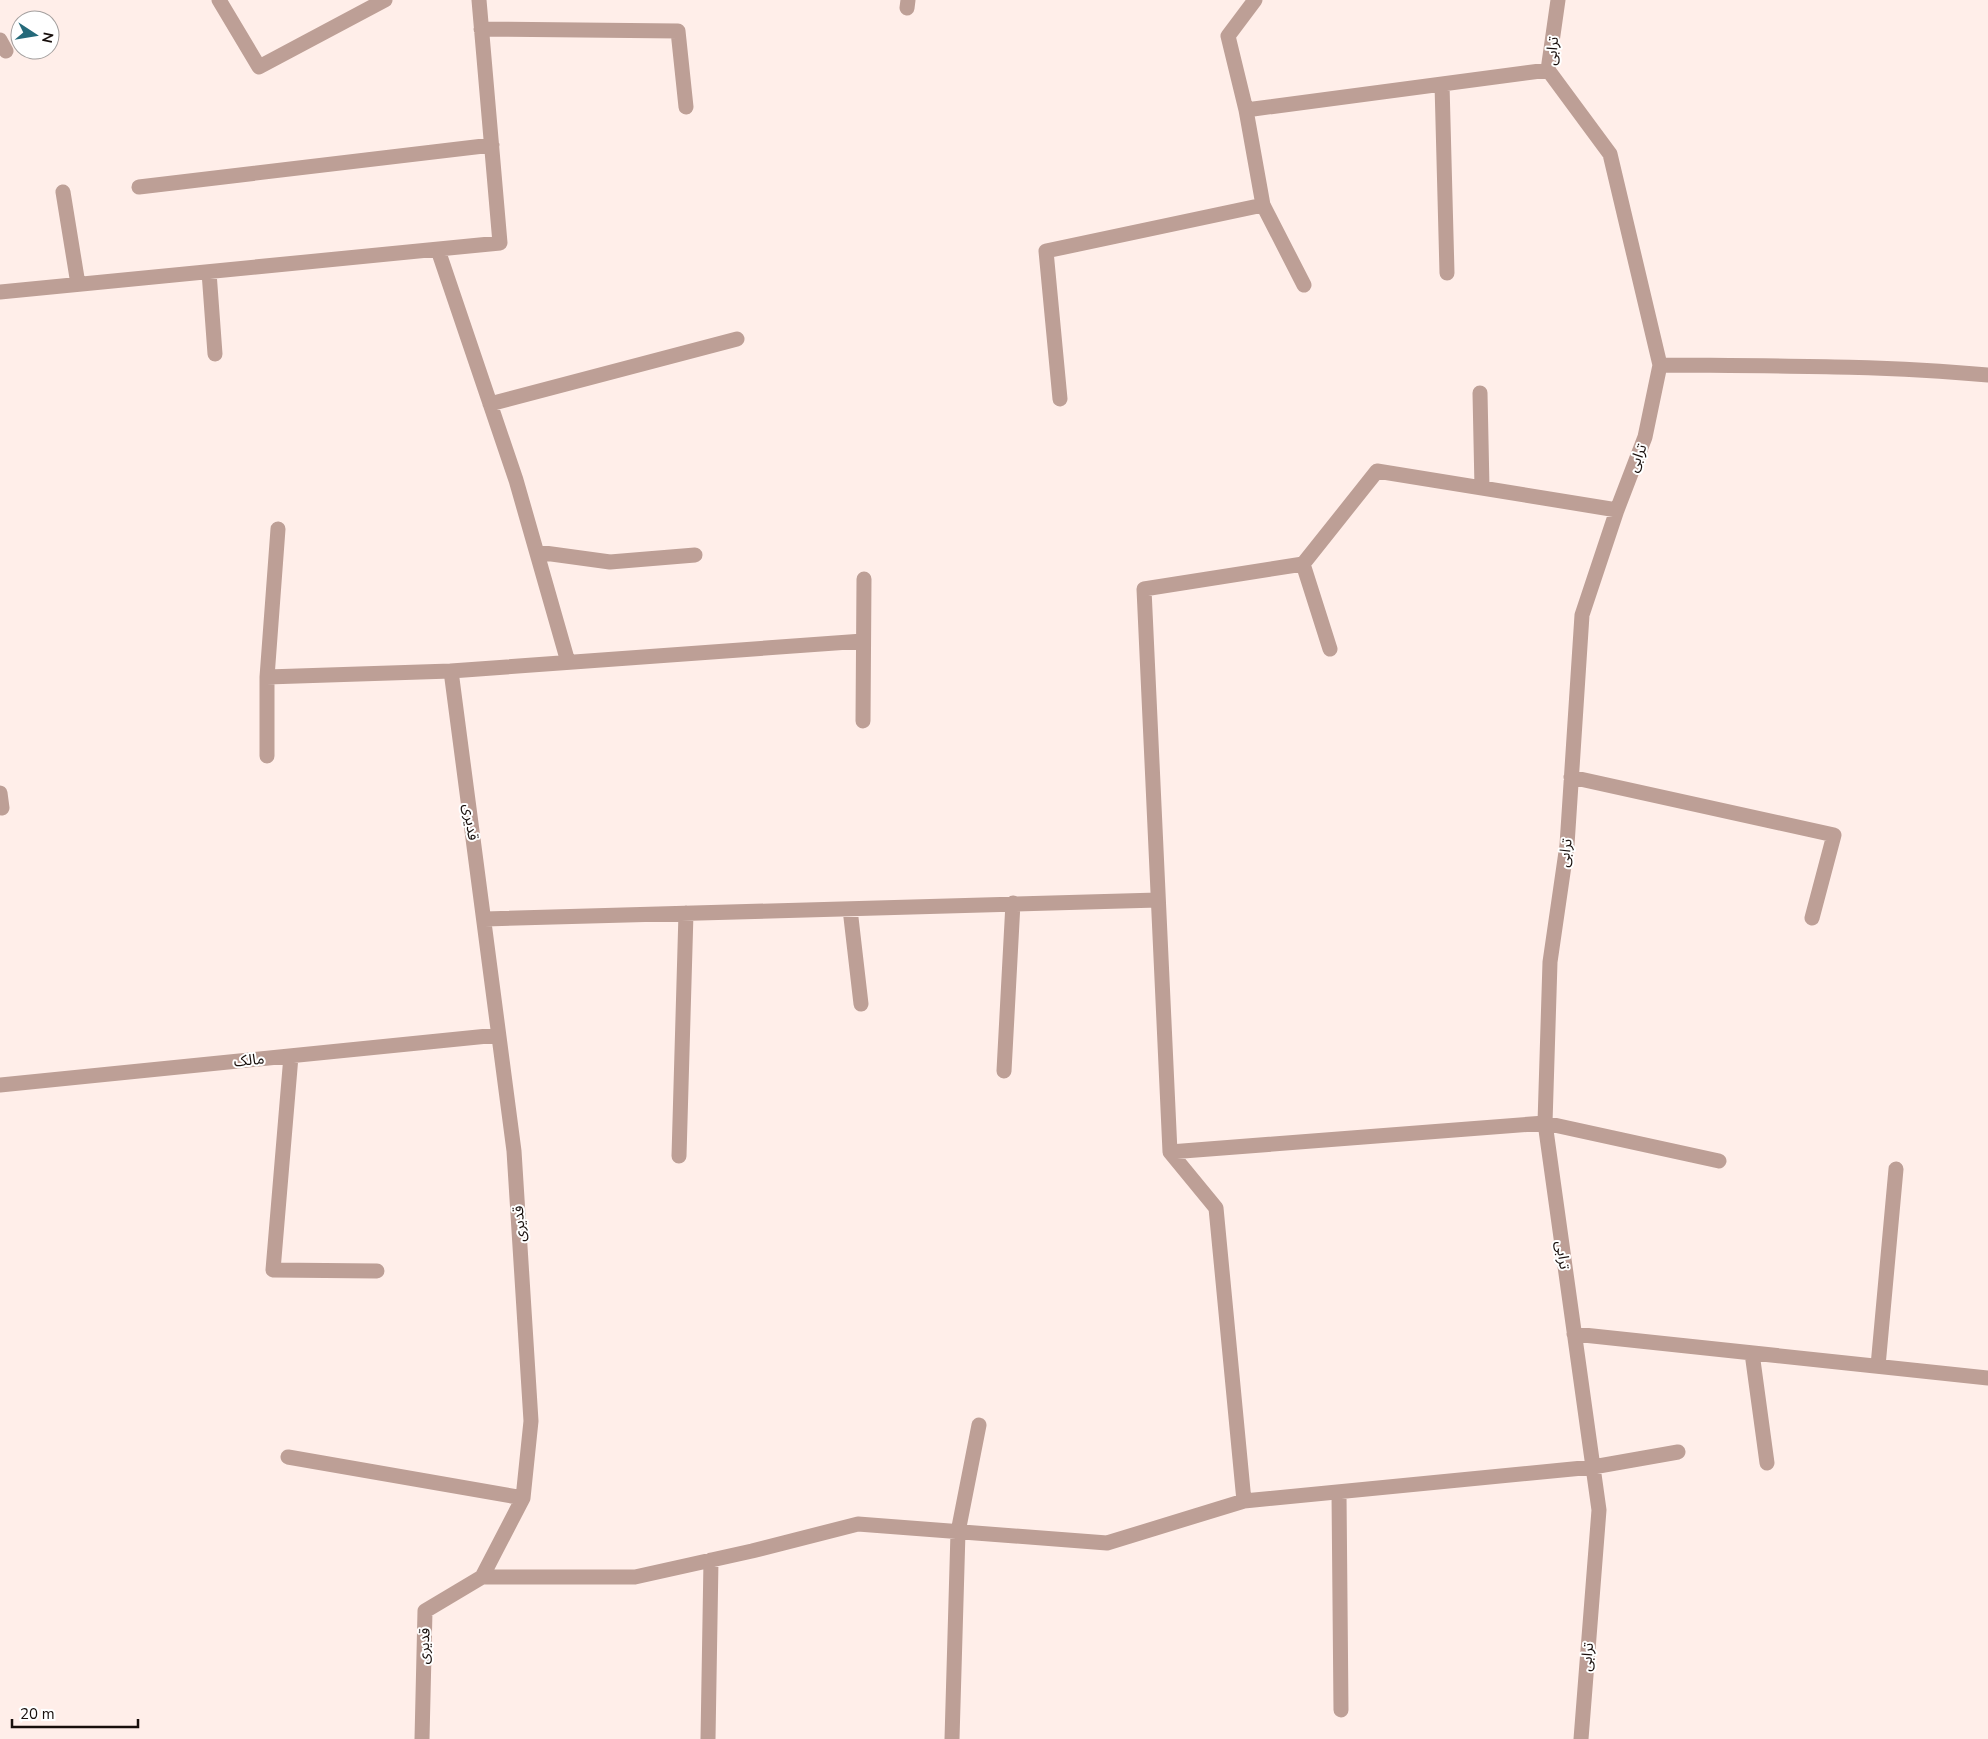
<svg xmlns="http://www.w3.org/2000/svg" width="1988" height="1739" viewBox="0 0 1988 1739" font-family="'Nunito Sans','Noto Sans Arabic',sans-serif">
<rect width="100%" height="100%" fill="#ffeee9"/>
<g fill="none" stroke-linecap="round" stroke-linejoin="round">
<!-- minor -->
<path stroke="#bd9f96" stroke-width="15" d="M 219,0 L 259,67 L 385,0
M 1558,0 L 1548,70 L 1610,154 L 1660,365 L 1645,437 L 1617,510 L 1582,615 L 1567,845 L 1550,962 L 1545,1123 L 1599,1510 L 1581,1739
M 907,8 L 908,0
M 481,29 L 678,31 L 686,107
M 0,40 L 6,51
M 1442,84 L 1447,273
M 1246,110 L 1228,36 L 1255,0
M 139,187 L 492,145
M 63,192 L 78,284
M 1263,205 L 1304,285
M 438,250 L 516,480 L 568,662
M 209,272 L 215,354
M 0,292 L 500,243 L 479,0
M 1660,365 C 1769,366 1879,365 1988,375
M 1480,393 L 1482,488
M 1060,399 L 1046,251 L 1263,205 L 1246,110 L 1548,70
M 490,404 L 737,339
M 537,552 L 610,562 L 695,555
M 1303,564 L 1330,649
M 267,677 L 278,529
M 863,721 L 864,579
M 267,756 L 267,677 L 451,671 L 863,641
M 1571,777 L 1834,835 L 1812,918
M 0,793 L 2,808
M 850,909 L 861,1004
M 485,919 L 1158,900
M 291,1056 L 273,1270 L 377,1271
M 1004,1071 L 1013,903
M 0,1085 L 498,1035
M 1170,1152 L 1545,1123 L 1719,1161
M 679,1156 L 686,913
M 1574,1334 L 1988,1378
M 1752,1353 L 1767,1463
M 1878,1366 L 1896,1169
M 288,1457 L 523,1498
M 1339,1493 L 1341,1710
M 1244,1501 L 1216,1208 L 1170,1152 L 1144,589 L 1303,564 L 1377,471 L 1617,510
M 482,1577 L 635,1577 L 752,1551 L 858,1524 L 1107,1543 L 1244,1501 L 1593,1467 L 1678,1452
M 422,1739 L 425,1611 L 482,1577 L 523,1498 L 531,1421 L 514,1151 L 451,671
M 708,1739 L 711,1560
M 952,1739 L 958,1532 L 979,1425"/>
</g>
<g text-anchor="middle" stroke-width="4" stroke-linejoin="round" paint-order="stroke">
<!-- street labels -->
<g font-size="15" fill="#180f0c" stroke="#fff">
<text transform="translate(1552 51) rotate(-85)" y="5">ترابی</text>
<text transform="translate(1637 458) rotate(-69)" y="5">ترابی</text>
<text transform="translate(471 822) rotate(82)" y="5">قدیری</text>
<text transform="translate(1565 853) rotate(-83)" y="5">ترابی</text>
<text transform="translate(249 1060) rotate(-6)" y="5">مالک</text>
<text transform="translate(519 1224) rotate(-94)" y="5">قدیری</text>
<text transform="translate(1563 1255) rotate(82)" y="5">ترابی</text>
<text transform="translate(424 1646) rotate(-88)" y="5">قدیری</text>
<text transform="translate(1587 1657) rotate(-85)" y="5">ترابی</text>
</g>
</g>
<!-- north arrow -->
<g transform="translate(35 35) rotate(102)"><circle r="24" fill="#ffffff" stroke="#a39f9e"/>
<path d="M0-4L9 19L0 12L-9 19Z" fill="#256a7a"/>
<text y="-8" font-size="14" font-weight="bold" text-anchor="middle" fill="#180f0c">N</text>
</g>
<!-- scale -->
<path d="M12 1719v8h126v-8" fill="none" stroke="#180f0c" stroke-width="2.5"/>
<text x="20" y="1719" font-size="15" fill="#180f0c" stroke="#ffffff" stroke-width="4" paint-order="stroke">20 m</text>
</svg>
